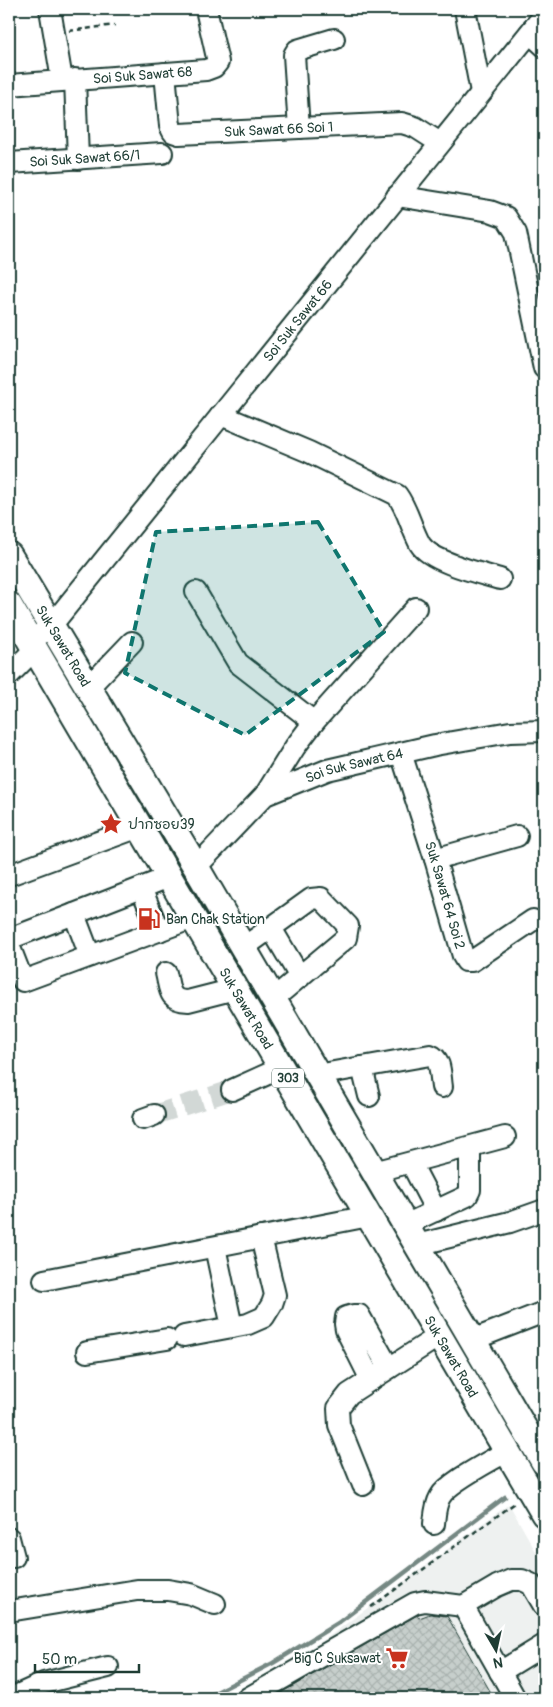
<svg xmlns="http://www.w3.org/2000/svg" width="553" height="1707" viewBox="0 0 553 1707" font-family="Pangolin,'Playpen Sans Thai',sans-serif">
<defs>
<pattern id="building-cross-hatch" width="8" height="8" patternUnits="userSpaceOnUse" patternTransform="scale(1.25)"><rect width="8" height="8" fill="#c7cfcc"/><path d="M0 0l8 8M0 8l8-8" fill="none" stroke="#aab3b0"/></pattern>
</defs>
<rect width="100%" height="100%" fill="#fff"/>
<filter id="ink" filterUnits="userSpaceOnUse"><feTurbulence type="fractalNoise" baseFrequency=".02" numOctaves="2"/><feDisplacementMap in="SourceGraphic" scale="10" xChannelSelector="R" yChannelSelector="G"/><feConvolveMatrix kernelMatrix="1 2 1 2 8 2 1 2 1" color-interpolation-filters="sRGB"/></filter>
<g filter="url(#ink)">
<!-- built -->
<path fill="#eef1f0" d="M 509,1504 L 544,1566 L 544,1698 L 236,1698 L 278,1674 Z"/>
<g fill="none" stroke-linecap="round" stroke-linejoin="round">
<!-- stream -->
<path stroke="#758883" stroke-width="4.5" d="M 205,1698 L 273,1663 L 338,1623 L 505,1497"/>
</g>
<!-- building -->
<path fill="url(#building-cross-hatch)" stroke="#1f3d34" d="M 430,1614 L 447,1616 L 494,1698 L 272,1698 L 417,1615 L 419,1618 Z"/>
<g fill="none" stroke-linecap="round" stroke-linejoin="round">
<!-- minor-tunnel -->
<path stroke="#d2d8d6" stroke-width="20" stroke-dasharray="20 10" stroke-linecap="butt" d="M 154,1115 L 232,1090"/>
<defs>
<g id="minor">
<path d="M 50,9 L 62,80"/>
<path d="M 465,9 L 481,92"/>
<path d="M 530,33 L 544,46"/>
<path id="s1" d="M 165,73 L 170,126 L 173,132 L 179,134 L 402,123 L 415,127 L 440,143"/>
<path d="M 75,79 L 78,159"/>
<path id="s2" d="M 9,85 L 206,70 L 214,67 L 218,62 L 206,9"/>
<path d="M 299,128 L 294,55 L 297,50 L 334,39"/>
<path id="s3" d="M 9,163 L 162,153"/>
<path d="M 397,196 L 490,211 L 506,217 L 516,233 L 544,368"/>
<path d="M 221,415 L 309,452 L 397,495 C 408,510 411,528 420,544 C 431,562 479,573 500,579"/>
<path d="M 196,592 L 238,663 L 314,722 L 295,747 L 265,795"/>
<path id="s4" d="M 30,642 L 51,626 L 544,15"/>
<path d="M 9,675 L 35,649"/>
<path d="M 88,688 L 132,642"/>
<path d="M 314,722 L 416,608"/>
<path id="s5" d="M 401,753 L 435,859 L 463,956 L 466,961 L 472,961 L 533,920"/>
<path d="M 435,859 L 517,836"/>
<path id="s6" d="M 196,867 L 265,795 L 327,770 L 435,745 L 510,732 L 544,731"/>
<path d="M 9,875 L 139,827"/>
<path d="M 141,888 L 159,931"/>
<path d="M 271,928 L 300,977"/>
<path d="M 9,939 L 74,914"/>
<path d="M 9,945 L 23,981 L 193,918"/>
<path d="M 243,948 L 311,899 L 321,898 L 348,926 L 346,938 L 273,999"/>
<path d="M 90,956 L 74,914 L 169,877"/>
<path d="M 166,973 C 170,989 168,1001 188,1001 L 235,989"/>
<path d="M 362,1067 L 369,1096"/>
<path d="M 317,1075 L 430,1055 C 442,1059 440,1076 442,1087"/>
<path d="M 232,1090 L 281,1068"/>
<path d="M 143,1119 L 154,1115"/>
<path d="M 411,1163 L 436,1211"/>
<path d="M 374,1172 L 505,1137"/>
<path d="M 405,1225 L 467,1196 L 470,1190 L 470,1147"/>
<path d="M 417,1245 L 510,1222 L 544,1210"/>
<path d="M 215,1247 L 232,1327"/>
<path d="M 44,1280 L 369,1216"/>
<path d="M 184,1336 L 248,1324 L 264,1317 L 272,1304 L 275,1295 L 261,1237"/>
<path d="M 472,1340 L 544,1312"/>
<path d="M 87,1352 L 167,1339"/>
<path d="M 371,1380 L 346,1330 L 345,1324 L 346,1317 L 353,1315 L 359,1315 L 389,1368"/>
<path d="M 363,1485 L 339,1425 L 338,1408 L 349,1394 L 439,1336"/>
<path d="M 434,1524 C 435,1515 435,1506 440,1497 C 448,1482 491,1461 507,1451"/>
<path d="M 9,1538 L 14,1557"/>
<path d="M 463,1606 L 515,1698"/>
<path d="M 9,1611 L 137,1590 L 168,1590 L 191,1594 L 215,1604"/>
<path d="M 500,1672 L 544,1645"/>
<path d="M 11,1698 L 44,1683 L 108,1667"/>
<path d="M 248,1698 L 415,1603 L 425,1601 L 463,1606 L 497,1586 L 511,1580 L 522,1580 L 531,1584 L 544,1606"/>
</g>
<g id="major">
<path id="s7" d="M 9,555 L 196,867 L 544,1462"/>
<path id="s8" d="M 9,605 L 544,1514"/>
</g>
</defs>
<!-- minor casing -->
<use href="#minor" stroke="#1f3d34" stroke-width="24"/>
<!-- major casing -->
<use href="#major" stroke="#1f3d34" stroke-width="29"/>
<!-- path -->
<path stroke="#1f3d34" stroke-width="2.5" stroke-dasharray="5 4" stroke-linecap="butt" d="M 69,31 L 115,25
M 371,1607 L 515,1503
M 224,1698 L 233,1693"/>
<!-- minor -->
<use href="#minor" stroke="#fff" stroke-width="20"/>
<!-- major -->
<use href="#major" stroke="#fff" stroke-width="25"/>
</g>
</g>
<!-- marked area -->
<path fill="#0f766e" fill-opacity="0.2" stroke="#0f766e" stroke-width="4" stroke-dasharray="10 6" stroke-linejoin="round" d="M 318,522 L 384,632 L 245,735 L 125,673 L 156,532 Z"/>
<!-- icons -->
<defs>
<symbol id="sight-bare" viewBox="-9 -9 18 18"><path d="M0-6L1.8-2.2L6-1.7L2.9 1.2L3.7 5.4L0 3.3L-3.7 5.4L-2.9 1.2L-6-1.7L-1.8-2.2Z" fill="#c8321e" stroke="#fff" stroke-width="2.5" paint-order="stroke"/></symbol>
<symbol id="fuel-bare" viewBox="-9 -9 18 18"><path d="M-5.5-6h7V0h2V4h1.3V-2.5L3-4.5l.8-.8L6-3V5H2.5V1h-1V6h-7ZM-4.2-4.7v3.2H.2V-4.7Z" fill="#c8321e" stroke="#fff" stroke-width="2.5" paint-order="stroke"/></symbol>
<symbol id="supermarket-bare" viewBox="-9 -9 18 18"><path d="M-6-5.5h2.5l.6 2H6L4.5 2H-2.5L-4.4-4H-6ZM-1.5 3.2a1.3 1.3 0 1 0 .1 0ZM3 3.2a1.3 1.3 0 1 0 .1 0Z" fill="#c8321e" stroke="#fff" stroke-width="2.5" paint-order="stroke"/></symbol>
</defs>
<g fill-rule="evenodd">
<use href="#sight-bare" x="95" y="808" width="32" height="32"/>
<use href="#fuel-bare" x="133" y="903" width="32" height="32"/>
<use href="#supermarket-bare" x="381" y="1642" width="32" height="32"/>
</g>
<g text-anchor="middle" stroke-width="4" stroke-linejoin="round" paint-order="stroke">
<!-- shield labels -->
<rect fill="#fff" stroke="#627771" stroke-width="1" x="272" y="1068.5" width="32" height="19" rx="4"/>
<g font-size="12" font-weight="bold" fill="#1f3d34">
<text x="288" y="1082">303</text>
</g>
<!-- street labels -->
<g font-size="14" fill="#1f3d34" stroke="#fff">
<text dy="5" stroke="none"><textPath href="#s2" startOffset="134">Soi Suk Sawat 68</textPath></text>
<text dy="5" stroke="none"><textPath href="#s1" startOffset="166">Suk Sawat 66 Soi 1</textPath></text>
<text dy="5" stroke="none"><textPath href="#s3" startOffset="76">Soi Suk Sawat 66/1</textPath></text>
<text dy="5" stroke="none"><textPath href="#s4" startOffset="419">Soi Suk Sawat 66</textPath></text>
<text dy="5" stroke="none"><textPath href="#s7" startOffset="106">Suk Sawat Road</textPath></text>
<text dy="5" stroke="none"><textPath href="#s6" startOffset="194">Soi Suk Sawat 64</textPath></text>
<text dy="5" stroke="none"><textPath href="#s5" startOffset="149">Suk Sawat 64 Soi 2</textPath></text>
<text dy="5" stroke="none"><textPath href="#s8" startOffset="468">Suk Sawat Road</textPath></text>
<text dy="5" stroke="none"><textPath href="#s8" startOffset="872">Suk Sawat Road</textPath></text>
</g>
<!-- poi labels -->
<g font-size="14" fill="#1f3d34" stroke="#fff" text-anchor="start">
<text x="128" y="829">ปากซอย39</text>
<text x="166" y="924">Ban Chak Station</text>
<text x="381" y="1663" text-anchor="end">Big C Suksawat</text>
</g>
</g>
<!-- margin -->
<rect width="553" height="1707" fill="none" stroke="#fff" stroke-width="30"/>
<rect x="15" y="15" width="523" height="1677" fill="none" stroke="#1f3d34" stroke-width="2" filter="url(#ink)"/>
<!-- north arrow -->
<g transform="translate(496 1650) rotate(171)" stroke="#ffffff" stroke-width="4" paint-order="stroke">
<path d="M0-4L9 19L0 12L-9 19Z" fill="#1f3d34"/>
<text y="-8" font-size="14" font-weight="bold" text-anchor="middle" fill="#1f3d34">N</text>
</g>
<!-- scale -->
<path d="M35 1664v8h104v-8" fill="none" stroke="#1f3d34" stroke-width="2.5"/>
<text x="42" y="1664" font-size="15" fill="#1f3d34" stroke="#ffffff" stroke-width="4" paint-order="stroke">50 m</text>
</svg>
